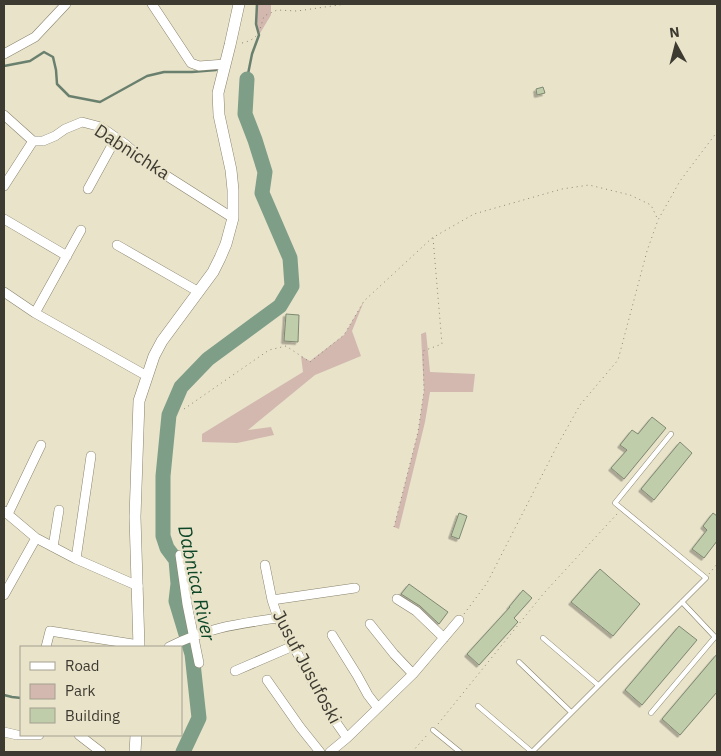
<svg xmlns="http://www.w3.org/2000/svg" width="721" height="756" viewBox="0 0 721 756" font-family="'IBM Plex Sans',sans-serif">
<defs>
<filter id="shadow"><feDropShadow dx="-2.5" dy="2.5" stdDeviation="0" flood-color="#0004"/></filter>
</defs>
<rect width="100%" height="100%" fill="#e9e3ca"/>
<!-- green -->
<path fill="#d2b8af" d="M 257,4 L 271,4 L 271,15 L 259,35 L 256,24 Z
M 364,301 L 352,331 L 361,356 L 315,375 L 248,430 L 271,427 L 274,435 L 237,443 L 202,442 L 202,434 L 303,372 L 301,356 L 310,361 L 344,335 Z
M 426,332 L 430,372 L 475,374 L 473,392 L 430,392 L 425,422 L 399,529 L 394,527 L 418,432 L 424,391 L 421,334 Z"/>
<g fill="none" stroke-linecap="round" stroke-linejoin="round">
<!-- stream -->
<path stroke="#6a806e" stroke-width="2.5" d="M 4,66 L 30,61 L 44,52 L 53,57 L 56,70 L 57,84 L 69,96 L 100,102 L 147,76 L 164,72 L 192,72 L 216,70
M 247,79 L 252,54 L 259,35 L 256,24 L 257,4
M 4,695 L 12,697 L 21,698"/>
<!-- river -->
<path stroke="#7e9e88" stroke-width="15" d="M 183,752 L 199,718 L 192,654 L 176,601 L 178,584 L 176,560 L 167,548 L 163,536 L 163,476 L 169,415 L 181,387 L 208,359 L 280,306 L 292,286 L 290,258 L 262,193 L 265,172 L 255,140 L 245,114 L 247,79"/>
</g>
<!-- building -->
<path fill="#c0cdab" stroke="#7f8872" filter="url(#shadow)" d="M 543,87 L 545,93 L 537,95 L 536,89 Z
M 286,314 L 299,315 L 298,342 L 284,341 Z
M 652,417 L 666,428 L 624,479 L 611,468 L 627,450 L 620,445 L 632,430 L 638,434 Z
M 680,442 L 692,453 L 654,500 L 641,489 Z
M 459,513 L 467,516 L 459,539 L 451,536 Z
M 713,513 L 717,516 L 717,541 L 704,558 L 692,549 L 707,530 L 703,526 Z
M 600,569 L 640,604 L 613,636 L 571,602 Z
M 409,584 L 448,612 L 439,624 L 420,606 L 401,594 Z
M 523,590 L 532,598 L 514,618 L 518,622 L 479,665 L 467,654 L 510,607 L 509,607 Z
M 679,626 L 697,640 L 642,705 L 625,690 Z
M 717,654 L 717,692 L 680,735 L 662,719 Z"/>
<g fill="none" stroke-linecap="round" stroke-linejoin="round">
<defs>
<path id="service" d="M 543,638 L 598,685
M 519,662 L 571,712
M 478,706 L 532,752
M 651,713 L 715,637 L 682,602
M 433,730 L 460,752
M 532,752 L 706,578 L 615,503 L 671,434"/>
<path id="minor" d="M 152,4 L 191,63 L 199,66 L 225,64
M 4,54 L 35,37 L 66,4
M 4,115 L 33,141 L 43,141 L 55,136 L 65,129 L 82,122 L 101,127 L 125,144 L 148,164 L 233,218
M 4,186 L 33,141
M 88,189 L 116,138
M 4,219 L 67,256
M 117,245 L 199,292
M 4,292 L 35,313 L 147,376
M 35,313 L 81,230
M 4,511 L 36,538 L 76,559 L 138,586
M 8,514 L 41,445
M 53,547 L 59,510
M 180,555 L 187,604 L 199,663
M 76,559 L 91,456
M 265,565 L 272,600 L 278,618 L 331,715 L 347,738
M 4,595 L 36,538
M 397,599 L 416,611 L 444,638
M 272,600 L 355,588
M 370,624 L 394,654 L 413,674
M 332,635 L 357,675 L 368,695 L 378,708
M 46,647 L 50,631 L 139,645
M 169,647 C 206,628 237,624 278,618
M 235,671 L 293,646
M 267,680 L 300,727 L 320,752
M 4,732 L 17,735 L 39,735
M 79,735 L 101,752
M 330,752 L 347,738 L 413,674 L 459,620"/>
<path id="tertiary" d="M 139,647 L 135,517 L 139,401 L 154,356 L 162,341 L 213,272 L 220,258 L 226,244 L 233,218 L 233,190 L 231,170 L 219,115 L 218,93 L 230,45 L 239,4
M 135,752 L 136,735"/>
</defs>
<!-- service casing -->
<use href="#service" stroke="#88836c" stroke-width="5.5"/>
<!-- minor casing -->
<use href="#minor" stroke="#88836c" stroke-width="10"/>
<!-- tertiary casing -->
<use href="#tertiary" stroke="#88836c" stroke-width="12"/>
<!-- path -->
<path stroke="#8c8877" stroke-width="1" stroke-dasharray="1 4" stroke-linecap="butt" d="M 242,43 C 259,39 259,32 264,16 L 277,10 L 297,11 L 346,4
M 184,409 L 269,350 L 286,346 L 310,362 L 344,335 L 364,301 L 432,238 L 474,214 L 562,189 L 589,185 L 630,195 L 651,205 L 658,220
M 394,527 L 418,432 L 424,391 L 423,351 L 442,344 L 433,238
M 709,574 L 717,564
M 464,614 L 487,583 L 557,446 L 580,405 L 618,360 L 647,251 L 658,220 L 680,181 L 717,132
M 438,724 L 544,593 L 617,514
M 412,752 L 428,734"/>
<!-- service -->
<use href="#service" stroke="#fff" stroke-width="4.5"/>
<!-- minor -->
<use href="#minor" stroke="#fff" stroke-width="9"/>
<!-- tertiary -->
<use href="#tertiary" stroke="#fff" stroke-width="11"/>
</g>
<g text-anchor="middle" stroke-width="5" stroke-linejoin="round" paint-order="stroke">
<!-- street labels -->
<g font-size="18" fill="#3d3b31" stroke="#e9e3ca">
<text transform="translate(132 152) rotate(33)" y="6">Dabnichka</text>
<text transform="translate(307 667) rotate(62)" y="6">Jusuf Jusufoski</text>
</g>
<!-- water labels -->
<g font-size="19" font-style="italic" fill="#0e4728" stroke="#e9e3ca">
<text transform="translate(197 583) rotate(78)" y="7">Dabnica River</text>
</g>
</g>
<!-- border -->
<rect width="721" height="756" fill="none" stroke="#3d3b31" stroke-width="10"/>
<!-- legend -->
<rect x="20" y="646" width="162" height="90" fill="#e9e3ca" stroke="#a4a08d"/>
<rect x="30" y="662" width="25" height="8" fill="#ffffff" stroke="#a4a08d"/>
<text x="65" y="671" font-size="15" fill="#3d3b31">Road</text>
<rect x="30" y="684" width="25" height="15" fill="#d2b8af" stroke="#a4a08d"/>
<text x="65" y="696" font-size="15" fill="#3d3b31">Park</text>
<rect x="30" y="708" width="25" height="15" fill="#c0cdab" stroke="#a4a08d"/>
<text x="65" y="721" font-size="15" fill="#3d3b31">Building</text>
<!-- north arrow -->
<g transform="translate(676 45) rotate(353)" stroke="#e9e3ca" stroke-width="4" paint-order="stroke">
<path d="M0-4L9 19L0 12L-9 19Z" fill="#3d3b31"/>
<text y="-8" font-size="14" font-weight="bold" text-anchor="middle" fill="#3d3b31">N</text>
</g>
</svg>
